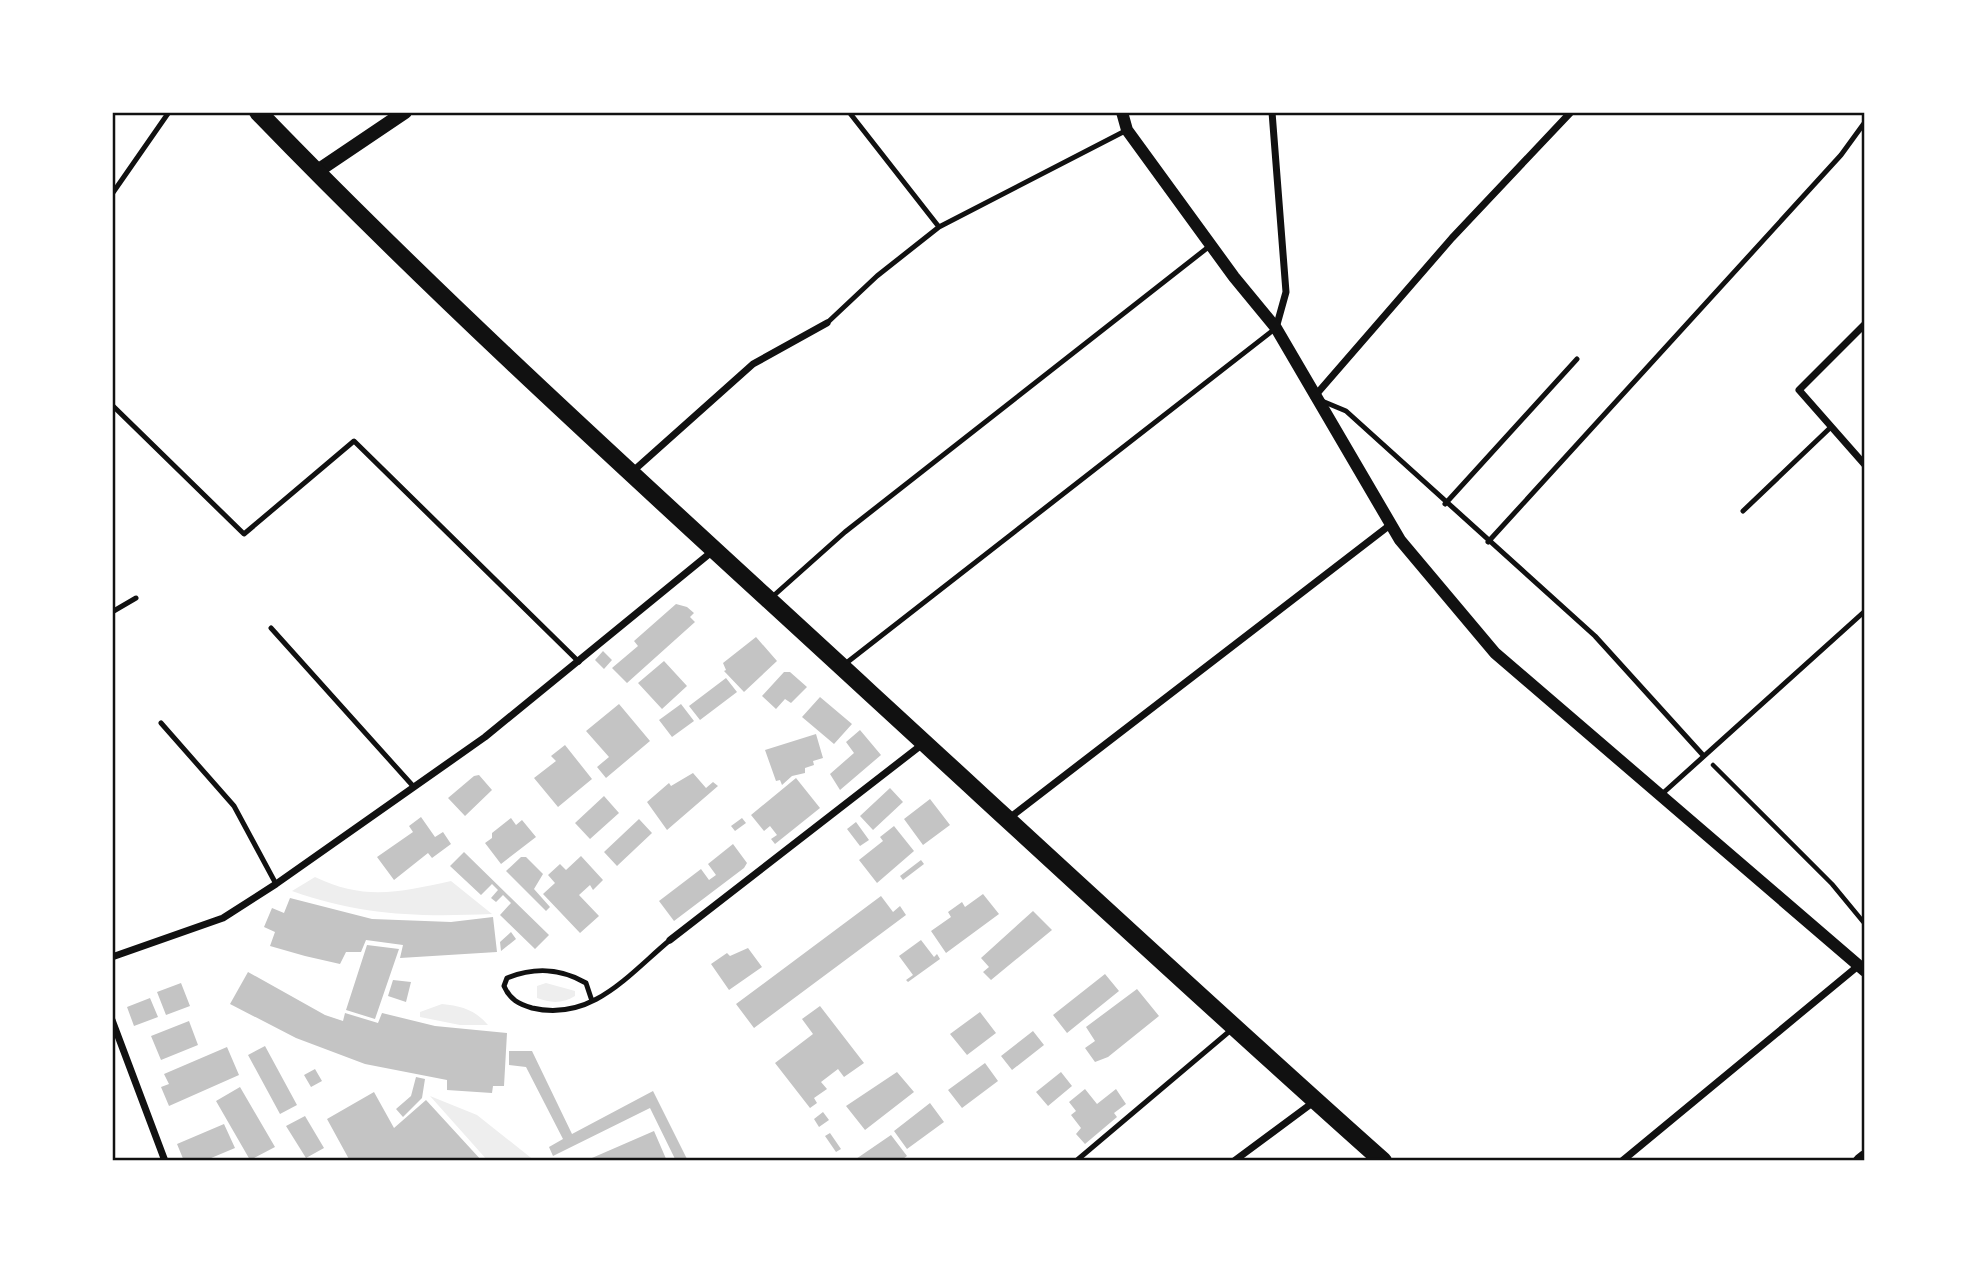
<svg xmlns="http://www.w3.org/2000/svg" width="1977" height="1273" viewBox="0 0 1977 1273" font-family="Helvetica,sans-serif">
<rect width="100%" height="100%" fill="#fff"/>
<!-- green -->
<path fill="#eee" d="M 315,877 C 364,901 401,892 451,881 L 492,914 C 419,917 362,916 292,891 Z
M 546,983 L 575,991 L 575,996 C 562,1004 550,1003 537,998 L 537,986 Z
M 442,1004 C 462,1006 475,1010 488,1025 L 460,1025 L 420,1017 L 420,1012 Z
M 430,1096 L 477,1115 L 535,1161 L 488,1161 Z"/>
<!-- building -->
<path fill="#c4c4c4" d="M 676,604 L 687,607 L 694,613 L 690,617 L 695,622 L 627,683 L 612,668 L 638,646 L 634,641 Z
M 756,637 L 777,661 L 744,692 L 724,671 L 726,670 L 723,663 Z
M 603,651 L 612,660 L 604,669 L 595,660 Z
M 664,661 L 687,686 L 662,709 L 638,683 Z
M 784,672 L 790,672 L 807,687 L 791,703 L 785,699 L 776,709 L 762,696 Z
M 726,678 L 737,692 L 700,720 L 689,706 Z
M 820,697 L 852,724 L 834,744 L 802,717 Z
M 619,704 L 650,741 L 606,778 L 597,767 L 609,757 L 586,731 Z
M 681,704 L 694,721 L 672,737 L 659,720 Z
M 860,730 L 881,755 L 840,790 L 830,774 L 854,753 L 846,742 Z
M 816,734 L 823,758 L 813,761 L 814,765 L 805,768 L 805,773 L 792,776 L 782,785 L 780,780 L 776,781 L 765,750 Z
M 565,745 L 592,779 L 558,807 L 534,778 L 556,761 L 551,756 Z
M 693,773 L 706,788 L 713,782 L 718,786 L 667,830 L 647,802 L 669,783 L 671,786 Z
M 479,775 L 492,790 L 465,816 L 448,798 L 474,776 Z
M 796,778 L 820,808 L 775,844 L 771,839 L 777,835 L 770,826 L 764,831 L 751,815 Z
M 890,788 L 903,802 L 873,830 L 860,816 Z
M 604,796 L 619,813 L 590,839 L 575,823 Z
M 930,799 L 950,825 L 923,845 L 904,819 Z
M 421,817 L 435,837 L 443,832 L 451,844 L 432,858 L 428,853 L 394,880 L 377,857 L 413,832 L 409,826 Z
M 511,818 L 516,825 L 522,820 L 536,837 L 501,864 L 485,843 L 492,838 L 492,833 Z
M 742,818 L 746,823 L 735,831 L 731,826 Z
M 639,819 L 652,833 L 617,866 L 604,852 Z
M 856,822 L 869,840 L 860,846 L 847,829 Z
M 894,826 L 914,851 L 877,883 L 859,860 L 883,841 L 880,837 Z
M 733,844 L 747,863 L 744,868 L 674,921 L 659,901 L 701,869 L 709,880 L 716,875 L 708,864 Z
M 464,852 L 549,935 L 535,949 L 500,915 L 511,903 L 503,895 L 496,902 L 491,898 L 498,890 L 492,884 L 481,895 L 450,866 Z
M 581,856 L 603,880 L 593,890 L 590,885 L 579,895 L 599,916 L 580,933 L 543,894 L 555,883 L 548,875 L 560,864 L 566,870 Z
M 521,857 L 526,857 L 543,874 L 534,889 L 550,907 L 546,911 L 506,871 Z
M 921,860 L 924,864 L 903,880 L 900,876 Z
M 983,894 L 999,914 L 946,953 L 931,931 L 951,917 L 948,912 L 962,902 L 965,907 Z
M 881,896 L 893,912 L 900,906 L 906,915 L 754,1028 L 736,1004 Z
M 290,898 L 372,919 L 451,922 L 493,917 L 497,952 L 400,958 L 403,945 L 366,940 L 361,952 L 346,952 L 340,964 L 305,956 L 270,946 L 275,932 L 264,927 L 272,908 L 284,913 Z
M 1033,911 L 1052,930 L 991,980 L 983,972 L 989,967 L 981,958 Z
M 511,932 L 516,939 L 501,951 L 500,942 Z
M 921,940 L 934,957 L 937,954 L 940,959 L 908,982 L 906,980 L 913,975 L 899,956 Z
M 367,945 L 399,949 L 375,1019 L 346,1010 Z
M 748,948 L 762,967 L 729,990 L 711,964 L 727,953 L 730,956 Z
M 248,972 L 325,1015 L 343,1021 L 345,1013 L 378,1023 L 382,1013 L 435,1026 L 507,1033 L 504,1086 L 493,1086 L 492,1093 L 447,1090 L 447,1080 L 365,1064 L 296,1038 L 230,1004 Z
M 1105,974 L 1119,991 L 1067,1033 L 1053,1015 Z
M 393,980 L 411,982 L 406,1002 L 388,996 Z
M 181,983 L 190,1006 L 166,1015 L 157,992 Z
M 1137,989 L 1159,1016 L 1108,1057 L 1095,1062 L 1085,1048 L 1095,1041 L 1086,1027 Z
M 150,998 L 158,1017 L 134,1026 L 127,1007 Z
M 820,1006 L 864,1063 L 844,1077 L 838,1069 L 821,1082 L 827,1089 L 814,1098 L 817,1103 L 810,1108 L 775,1063 L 813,1034 L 802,1019 Z
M 980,1012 L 996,1033 L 967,1055 L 950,1034 Z
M 189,1021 L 198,1045 L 161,1060 L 151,1036 Z
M 1033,1031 L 1044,1045 L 1012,1070 L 1001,1056 Z
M 265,1046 L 297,1105 L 280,1114 L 248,1055 Z
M 227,1047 L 239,1075 L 169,1106 L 161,1087 L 169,1084 L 164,1074 Z
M 509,1051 L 532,1051 L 572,1134 L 653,1091 L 688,1161 L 676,1161 L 650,1108 L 553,1156 L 549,1147 L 563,1139 L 526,1067 L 509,1065 Z
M 985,1063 L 998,1081 L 962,1108 L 948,1090 Z
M 315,1069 L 322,1081 L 311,1087 L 304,1075 Z
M 897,1072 L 914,1092 L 865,1130 L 846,1106 Z
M 1061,1072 L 1072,1086 L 1048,1106 L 1036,1092 Z
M 416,1077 L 425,1079 L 422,1098 L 403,1117 L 396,1109 L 411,1096 Z
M 240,1087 L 275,1147 L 250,1160 L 216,1101 Z
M 1085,1089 L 1097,1104 L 1116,1089 L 1126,1104 L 1114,1113 L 1117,1117 L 1085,1144 L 1076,1134 L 1081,1128 L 1071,1115 L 1076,1111 L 1069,1102 Z
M 374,1092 L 394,1128 L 426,1100 L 482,1161 L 350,1161 L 327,1119 Z
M 930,1103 L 944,1122 L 907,1149 L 894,1131 Z
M 823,1112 L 829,1120 L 819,1127 L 814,1119 Z
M 305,1116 L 324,1148 L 306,1158 L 286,1126 Z
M 224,1124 L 235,1148 L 204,1161 L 184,1161 L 177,1144 Z
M 654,1131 L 667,1161 L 585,1161 Z
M 830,1133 L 841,1149 L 836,1152 L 825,1136 Z
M 891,1135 L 907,1156 L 900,1161 L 853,1161 Z"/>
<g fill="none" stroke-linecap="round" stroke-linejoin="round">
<!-- path -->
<path stroke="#111" stroke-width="4.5" d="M 1713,765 L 1832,884 L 1865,924"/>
<!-- service -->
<path stroke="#111" stroke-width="5" d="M 849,112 L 939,227
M 112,194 L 169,112
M 827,323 L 877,276 L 939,227 L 1127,130
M 1322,401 L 1346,411 L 1595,636 L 1702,754
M 112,405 L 244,534 L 354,441 L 579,662
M 1445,504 L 1577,359
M 1743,511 L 1831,427
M 1488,542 L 1841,155 L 1865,122
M 771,598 L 845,532 L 1211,245
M 112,612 L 136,598
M 271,628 L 413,786
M 845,664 L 1276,328
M 161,723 L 234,806 L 276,884
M 1662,794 L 1865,611
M 592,1001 L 586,983 C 560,968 535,967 507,978 L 504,986 C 510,1000 519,1004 532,1008 C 592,1022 628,975 670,940
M 1076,1161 L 1231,1030"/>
<!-- minor -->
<path stroke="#111" stroke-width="7" d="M 1272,112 L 1286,292 L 1276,328
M 1865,324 L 1799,390 L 1865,465
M 1314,397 L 1452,238 L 1571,112
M 632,472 L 753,364 L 827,323
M 1008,819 L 1390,525
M 670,940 L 924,743
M 112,957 L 223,918 L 276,884 L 485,737 L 714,550
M 112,1020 L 165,1161
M 1234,1161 L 1315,1101
M 1622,1161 L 1858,966"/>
<!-- tertiary -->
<path stroke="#111" stroke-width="12" d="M 1122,112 L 1127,130 L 1234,277 L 1276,328 L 1400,540 L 1495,653 L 1865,971"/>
<!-- secondary -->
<path stroke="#111" stroke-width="14" d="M 316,172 L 405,112
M 1860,1161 L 1865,1157"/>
<!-- trunk -->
<path stroke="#111" stroke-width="18" d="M 258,112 C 453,314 663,502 869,692 C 1040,849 1210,1007 1383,1161"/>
</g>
<!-- border -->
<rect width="1977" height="1273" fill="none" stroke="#ffffff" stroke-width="228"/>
<rect x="114" y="114" width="1749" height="1045" fill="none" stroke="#111" stroke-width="2.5"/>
</svg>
